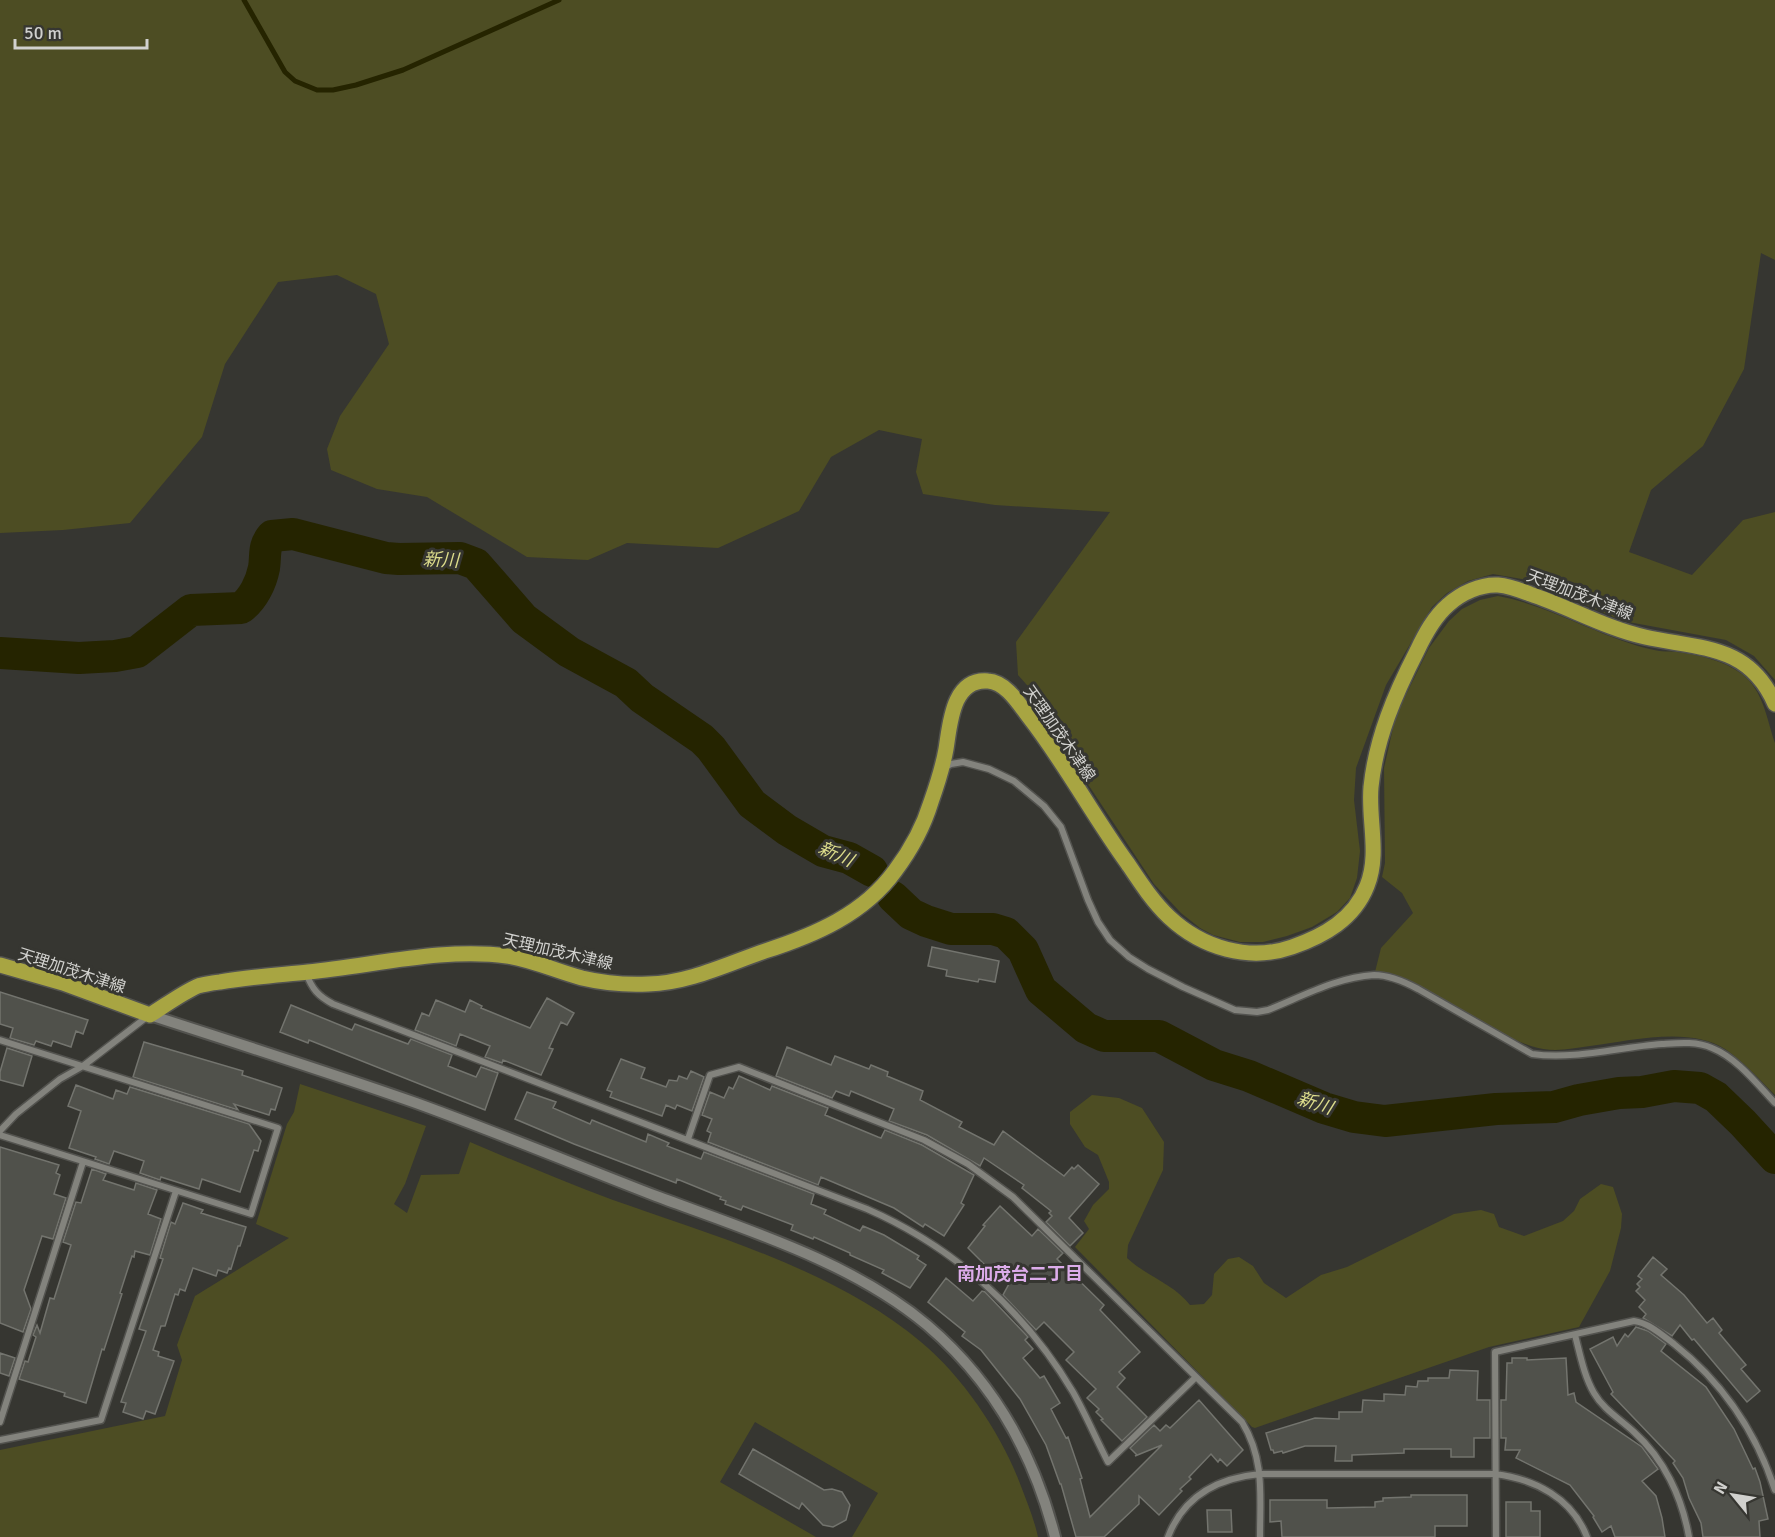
<svg xmlns="http://www.w3.org/2000/svg" width="1775" height="1537" viewBox="0 0 1775 1537" font-family="Signika,'Noto Sans JP',sans-serif">
<rect width="100%" height="100%" fill="#363631"/>
<!-- green -->
<path fill="#4d4d23" d="M 0,0 L 1775,0 L 1775,260 L 1761,253 L 1744,369 L 1703,446 L 1651,490 L 1629,552 L 1692,575 L 1743,520 L 1775,512 L 1775,680 L 1754,656 L 1726,640 L 1623,621 L 1527,580 L 1493,574 L 1468,581 L 1447,593 L 1432,607 L 1386,685 L 1356,768 L 1354,800 L 1360,851 L 1357,878 L 1350,898 L 1337,912 L 1312,927 L 1287,936 L 1263,942 L 1240,942 L 1213,935 L 1200,928 L 1181,913 L 1154,884 L 1058,739 L 1034,693 L 1018,675 L 1016,642 L 1110,512 L 995,505 L 923,494 L 916,472 L 922,439 L 879,430 L 831,457 L 799,511 L 718,548 L 627,543 L 588,560 L 527,557 L 427,497 L 377,489 L 331,470 L 327,449 L 340,416 L 389,344 L 376,294 L 337,275 L 278,282 L 225,364 L 202,437 L 130,523 L 63,530 L 0,533 Z
M 1498,596 C 1552,606 1600,638 1654,650 C 1661,652 1669,651 1677,652 C 1699,655 1723,660 1742,674 C 1764,692 1766,717 1775,743 L 1775,1095 C 1759,1079 1744,1062 1725,1049 C 1689,1026 1630,1041 1590,1046 C 1570,1049 1551,1053 1531,1046 C 1496,1034 1464,1010 1431,992 C 1413,983 1396,972 1375,972 L 1381,948 L 1413,913 L 1402,893 L 1382,877 L 1385,863 L 1384,768 L 1396,715 L 1429,648 L 1449,621 L 1462,609 L 1480,600 Z
M 300,1084 L 426,1126 L 405,1184 L 394,1204 L 407,1213 L 421,1175 L 459,1174 L 470,1142 C 517,1162 565,1182 613,1200 C 715,1236 837,1271 921,1342 C 962,1376 1000,1432 1019,1481 C 1026,1500 1034,1518 1038,1537 L 852,1537 L 878,1493 L 755,1422 L 720,1482 L 816,1537 L 0,1537 L 0,1450 L 165,1416 L 182,1360 L 177,1345 L 195,1296 L 289,1238 L 256,1224 L 287,1124 L 294,1112 Z
M 1092,1095 L 1119,1098 L 1142,1108 L 1164,1142 L 1163,1170 L 1128,1245 L 1127,1258 C 1146,1276 1174,1284 1190,1305 L 1204,1304 L 1212,1295 L 1214,1274 L 1228,1259 L 1239,1257 L 1253,1266 L 1264,1283 L 1286,1298 L 1321,1275 L 1347,1267 L 1454,1214 L 1481,1210 L 1494,1214 L 1499,1227 L 1524,1236 L 1563,1221 L 1574,1211 L 1580,1199 L 1601,1184 L 1613,1187 L 1622,1214 L 1621,1228 L 1610,1271 L 1579,1327 L 1489,1347 L 1255,1428 L 1252,1427 L 1075,1247 L 1089,1229 L 1084,1221 L 1093,1205 L 1109,1189 L 1109,1182 L 1098,1155 L 1085,1147 L 1070,1124 L 1070,1112 Z"/>
<g fill="none" stroke-linecap="round" stroke-linejoin="round">
<!-- stream -->
<path stroke="#252400" stroke-width="5" d="M 244,0 L 285,72 L 295,81 L 317,90 L 333,90 L 356,85 L 403,70 L 559,0"/>
<!-- river -->
<path stroke="#252400" stroke-width="32" d="M 0,653 L 79,658 L 115,656 L 137,652 L 191,610 L 241,608 C 253,599 261,583 264,568 C 266,556 263,546 272,536 L 293,534 L 386,558 L 399,559 L 460,558 L 476,564 L 524,619 L 569,652 L 626,683 L 642,698 L 702,739 L 711,748 L 752,804 L 787,830 L 823,851 L 849,858 L 872,871
M 893,897 L 911,914 L 926,921 L 951,929 L 993,929 L 1006,933 L 1023,950 L 1041,990 L 1086,1028 L 1104,1036 L 1159,1036 L 1214,1065 L 1249,1076 L 1324,1108 L 1354,1117 L 1385,1121 L 1496,1109 L 1554,1107 L 1579,1100 L 1619,1093 L 1642,1092 L 1674,1086 L 1700,1088 L 1716,1097 L 1743,1123 L 1775,1158"/>
</g>
<!-- building -->
<path fill="#50514b" stroke="#73746e" stroke-width="1.5" d="M 932,947 L 999,961 L 995,982 L 979,979 L 978,982 L 946,976 L 947,970 L 928,966 Z
M 0,992 L 88,1020 L 83,1034 L 76,1031 L 71,1047 L 53,1041 L 51,1046 L 36,1041 L 34,1045 L 10,1038 L 13,1028 L 0,1024 Z
M 547,998 L 574,1013 L 567,1025 L 561,1022 L 549,1048 L 553,1049 L 541,1075 L 503,1060 L 502,1063 L 485,1057 L 490,1046 L 460,1034 L 456,1046 L 415,1030 L 422,1013 L 429,1016 L 436,1000 L 465,1012 L 470,1000 L 482,1006 L 481,1008 L 530,1028 Z
M 291,1005 L 352,1030 L 355,1024 L 408,1044 L 411,1039 L 452,1055 L 448,1066 L 476,1077 L 481,1067 L 498,1073 L 485,1110 L 309,1040 L 308,1043 L 280,1032 Z
M 144,1042 L 243,1071 L 242,1075 L 282,1088 L 275,1110 L 271,1109 L 269,1115 L 234,1104 L 238,1110 L 133,1077 Z
M 787,1047 L 831,1065 L 835,1056 L 869,1069 L 871,1065 L 888,1072 L 887,1076 L 923,1091 L 920,1100 L 962,1122 L 959,1127 L 994,1145 L 1003,1131 L 1064,1176 L 1072,1167 L 1074,1169 L 1078,1165 L 1099,1184 L 1069,1218 L 1083,1233 L 1070,1246 L 1046,1222 L 1052,1216 L 1049,1213 L 1051,1211 L 1022,1188 L 1024,1185 L 984,1158 L 980,1166 L 927,1135 L 889,1121 L 894,1109 L 851,1091 L 849,1096 L 836,1091 L 832,1098 L 776,1076 Z
M 7,1048 L 32,1056 L 23,1086 L 0,1080 L 0,1072 Z
M 621,1059 L 645,1068 L 641,1078 L 666,1087 L 669,1080 L 677,1081 L 679,1076 L 687,1079 L 691,1071 L 704,1077 L 692,1111 L 677,1105 L 675,1109 L 666,1105 L 662,1116 L 610,1097 L 612,1092 L 607,1090 Z
M 739,1076 L 770,1090 L 772,1086 L 828,1108 L 825,1115 L 878,1137 L 881,1138 L 885,1130 L 922,1145 L 974,1175 L 961,1203 L 964,1205 L 944,1236 L 925,1224 L 923,1227 L 894,1208 L 821,1177 L 818,1185 L 708,1142 L 711,1133 L 707,1131 L 712,1119 L 702,1115 L 710,1092 L 724,1098 L 729,1087 L 733,1089 Z
M 76,1085 L 113,1099 L 116,1090 L 127,1094 L 130,1087 L 249,1124 L 261,1141 L 258,1151 L 254,1150 L 240,1192 L 202,1179 L 199,1189 L 161,1177 L 160,1180 L 140,1173 L 144,1161 L 114,1151 L 109,1164 L 95,1159 L 96,1157 L 69,1148 L 81,1111 L 68,1106 Z
M 527,1092 L 556,1102 L 553,1108 L 590,1124 L 592,1120 L 646,1142 L 648,1134 L 669,1143 L 667,1146 L 701,1159 L 704,1152 L 814,1194 L 811,1204 L 826,1210 L 824,1214 L 860,1231 L 863,1226 L 884,1235 L 919,1256 L 917,1259 L 926,1265 L 910,1288 L 882,1273 L 884,1270 L 850,1255 L 850,1253 L 814,1237 L 813,1239 L 791,1230 L 793,1225 L 743,1206 L 741,1210 L 725,1204 L 726,1201 L 720,1199 L 721,1197 L 677,1179 L 676,1183 L 574,1144 L 515,1119 Z
M 0,1147 L 59,1165 L 56,1173 L 60,1175 L 54,1194 L 66,1198 L 53,1239 L 42,1236 L 24,1290 L 31,1309 L 23,1332 L 0,1323 Z
M 92,1169 L 106,1174 L 103,1180 L 134,1190 L 136,1183 L 157,1190 L 148,1214 L 161,1219 L 150,1255 L 135,1251 L 134,1257 L 132,1256 L 120,1293 L 122,1294 L 104,1350 L 102,1349 L 86,1403 L 64,1396 L 65,1393 L 19,1379 L 25,1361 L 28,1362 L 36,1337 L 33,1335 L 37,1325 L 40,1333 L 50,1298 L 54,1299 L 71,1245 L 63,1242 L 76,1202 L 81,1203 Z
M 183,1203 L 203,1210 L 201,1213 L 246,1227 L 240,1246 L 238,1246 L 231,1269 L 229,1268 L 227,1273 L 218,1270 L 216,1276 L 193,1268 L 185,1291 L 180,1289 L 178,1295 L 175,1294 L 165,1326 L 161,1326 L 153,1350 L 159,1352 L 158,1356 L 174,1361 L 155,1414 L 146,1411 L 143,1419 L 123,1412 L 126,1403 L 121,1402 L 146,1331 L 139,1329 L 163,1259 L 160,1258 L 171,1222 L 175,1224 Z
M 1000,1206 L 1032,1236 L 1038,1229 L 1063,1253 L 1057,1259 L 1104,1305 L 1100,1310 L 1140,1352 L 1119,1372 L 1125,1378 L 1117,1387 L 1147,1417 L 1122,1441 L 1101,1420 L 1103,1419 L 1096,1412 L 1099,1409 L 1087,1398 L 1096,1389 L 1066,1360 L 1074,1352 L 1044,1322 L 1036,1330 L 1003,1295 L 1010,1282 L 988,1268 L 968,1248 L 985,1226 L 983,1225 Z
M 1653,1257 L 1667,1269 L 1661,1275 L 1684,1295 L 1707,1323 L 1713,1318 L 1722,1330 L 1719,1333 L 1746,1365 L 1741,1369 L 1760,1391 L 1747,1402 L 1694,1339 L 1692,1340 L 1680,1325 L 1672,1336 L 1643,1318 L 1646,1314 L 1639,1307 L 1645,1300 L 1636,1291 L 1640,1287 L 1637,1284 L 1642,1279 L 1638,1276 Z
M 946,1278 L 973,1301 L 982,1291 L 985,1292 L 1028,1337 L 1025,1340 L 1033,1349 L 1023,1358 L 1040,1378 L 1044,1376 L 1060,1403 L 1051,1409 L 1066,1438 L 1068,1437 L 1082,1478 L 1080,1479 L 1090,1517 L 1162,1445 L 1135,1456 L 1137,1455 L 1130,1448 L 1154,1425 L 1160,1431 L 1166,1425 L 1170,1428 L 1199,1400 L 1243,1450 L 1227,1466 L 1220,1459 L 1218,1462 L 1211,1454 L 1189,1477 L 1191,1479 L 1180,1489 L 1182,1491 L 1159,1515 L 1139,1496 L 1139,1504 L 1104,1537 L 1076,1537 L 1061,1484 L 1060,1484 L 1046,1445 L 1020,1399 L 981,1350 L 962,1336 L 965,1332 L 928,1302 Z
M 1636,1327 L 1648,1331 L 1666,1344 L 1661,1351 L 1706,1387 L 1734,1429 L 1753,1469 L 1755,1468 L 1760,1482 L 1768,1519 L 1759,1521 L 1760,1537 L 1703,1537 L 1701,1523 L 1689,1498 L 1683,1478 L 1673,1463 L 1675,1461 L 1611,1394 L 1613,1392 L 1590,1349 L 1613,1337 L 1617,1346 L 1625,1334 L 1628,1337 Z
M 0,1353 L 15,1358 L 9,1376 L 0,1373 Z
M 1512,1358 L 1527,1358 L 1527,1360 L 1566,1358 L 1568,1395 L 1574,1393 L 1576,1402 L 1642,1447 L 1658,1469 L 1642,1481 L 1656,1496 L 1662,1518 L 1665,1537 L 1615,1537 L 1611,1526 L 1602,1532 L 1593,1517 L 1594,1516 L 1570,1485 L 1516,1458 L 1520,1450 L 1505,1450 L 1506,1438 L 1501,1438 L 1501,1400 L 1506,1400 L 1507,1363 L 1512,1363 Z
M 1450,1370 L 1478,1371 L 1477,1400 L 1490,1400 L 1490,1438 L 1474,1438 L 1474,1457 L 1451,1457 L 1451,1449 L 1404,1449 L 1404,1453 L 1352,1455 L 1352,1461 L 1335,1461 L 1336,1446 L 1305,1446 L 1283,1453 L 1282,1451 L 1274,1453 L 1273,1450 L 1271,1450 L 1266,1433 L 1315,1418 L 1339,1419 L 1339,1412 L 1362,1412 L 1363,1400 L 1384,1401 L 1384,1394 L 1405,1395 L 1406,1386 L 1417,1387 L 1418,1381 L 1428,1381 L 1428,1378 L 1449,1378 Z
M 753,1449 L 824,1490 L 832,1489 L 842,1492 L 850,1505 L 846,1520 L 833,1527 L 823,1525 L 802,1503 L 799,1509 L 739,1474 Z
M 1411,1495 L 1467,1495 L 1467,1526 L 1435,1526 L 1435,1537 L 1282,1537 L 1281,1521 L 1270,1522 L 1270,1500 L 1327,1500 L 1327,1508 L 1375,1507 L 1375,1502 L 1383,1501 L 1383,1498 L 1411,1497 Z
M 1506,1502 L 1531,1502 L 1531,1511 L 1540,1511 L 1540,1537 L 1506,1537 Z
M 1207,1510 L 1231,1510 L 1232,1532 L 1208,1532 Z"/>
<g fill="none" stroke-linecap="round" stroke-linejoin="round">
<defs>
<path id="minor" d="M 943,768 L 951,764 L 963,762 L 989,769 L 1014,781 L 1044,806 L 1061,827 L 1088,900 L 1098,922 L 1110,940 L 1129,957 L 1148,969 L 1183,987 L 1235,1010 L 1257,1012 L 1268,1010 C 1301,997 1337,977 1374,975 C 1389,975 1405,982 1418,989 L 1532,1054 C 1575,1060 1619,1047 1662,1044 C 1678,1043 1696,1041 1712,1048 C 1737,1058 1757,1084 1775,1103
M 306,973 C 312,989 318,996 333,1004 L 867,1209 C 954,1247 1025,1311 1073,1392 C 1086,1415 1096,1439 1108,1462 L 1196,1377
M 0,1040 L 278,1128 L 251,1214 L 0,1135
M 0,1131 L 16,1114 L 60,1079 L 83,1066 L 148,1016
M 688,1139 L 710,1075 L 739,1067 L 924,1140 L 968,1164 L 1013,1197 L 1242,1422 C 1265,1460 1260,1495 1260,1537
M 1575,1335 C 1580,1354 1584,1376 1594,1393 C 1603,1409 1620,1419 1634,1432 C 1664,1459 1682,1497 1689,1537
M 0,1422 L 83,1162
M 0,1440 L 101,1420 L 176,1191
M 1168,1537 C 1184,1495 1218,1478 1260,1474 L 1495,1474 C 1535,1479 1572,1498 1587,1537
M 1496,1537 L 1495,1352 L 1634,1321 C 1649,1323 1662,1335 1674,1344 C 1722,1382 1756,1432 1775,1490"/>
<path id="tertiary" d="M 150,1015 C 239,1044 328,1072 416,1103 C 496,1132 576,1165 656,1196 C 747,1230 852,1262 927,1325 C 993,1381 1034,1454 1055,1537"/>
<path id="primary" d="M 0,965 L 63,983 L 150,1015 C 166,1005 182,993 198,986 C 201,985 217,982 220,982 C 249,977 279,975 308,972 C 372,966 444,947 507,956 C 533,960 556,971 582,978 C 603,983 626,985 648,984 C 689,983 727,964 765,951 C 815,935 864,914 895,871 C 910,851 924,825 931,802 C 937,785 943,766 946,749 C 950,725 952,678 988,681 C 1006,682 1019,704 1029,717 C 1065,763 1093,816 1128,864 C 1140,882 1153,902 1169,917 C 1202,948 1249,962 1292,947 C 1324,936 1354,919 1367,886 C 1380,854 1368,819 1371,787 C 1376,738 1395,694 1417,651 C 1425,634 1434,617 1448,605 C 1461,593 1481,584 1498,585 C 1509,586 1520,590 1530,594 C 1569,607 1605,628 1645,637 C 1700,649 1749,644 1775,704"/>
</defs>
<!-- minor casing -->
<use href="#minor" stroke="#53534f" stroke-width="9"/>
<!-- tertiary casing -->
<use href="#tertiary" stroke="#53534f" stroke-width="14"/>
<!-- primary casing -->
<use href="#primary" stroke="#53534f" stroke-width="18"/>
<!-- minor -->
<use href="#minor" stroke="#83837d" stroke-width="6"/>
<!-- tertiary -->
<use href="#tertiary" stroke="#83837d" stroke-width="10"/>
<!-- primary -->
<use href="#primary" stroke="#a8a542" stroke-width="15"/>
</g>
<g text-anchor="middle" stroke-width="6" stroke-linejoin="round" paint-order="stroke">
<!-- street labels -->
<g font-size="16" fill="#d1d1ce" stroke="#363631">
<text transform="translate(1580 594) rotate(21)" y="6">天理加茂木津線</text>
<text transform="translate(1060 733) rotate(55)" y="6">天理加茂木津線</text>
<text transform="translate(558 951) rotate(13)" y="6">天理加茂木津線</text>
<text transform="translate(72 970) rotate(18)" y="6">天理加茂木津線</text>
</g>
<!-- water labels -->
<g font-size="18" font-style="italic" fill="#dcdc8b" stroke="#363631">
<text transform="translate(441 560) rotate(2)" y="6">新川</text>
<text transform="translate(836 854) rotate(24)" y="6">新川</text>
<text transform="translate(1315 1103) rotate(18)" y="6">新川</text>
</g>
<!-- neighbourhood labels -->
<g font-size="18" font-weight="bold" fill="#dcacea" stroke="#363631">
<text x="1020" y="1280">南加茂台二丁目</text>
</g>
</g>
<!-- north arrow -->
<g transform="translate(1733 1495) rotate(300)" stroke="#363631" stroke-width="4.5" paint-order="stroke">
<path d="M0-4.5L10 22L0 15L-10 22Z" fill="#d1d1ce"/>
<text y="-9" font-size="16" font-weight="bold" text-anchor="middle" fill="#d1d1ce">N</text>
</g>
<!-- scale -->
<path d="M15 39v9h132v-9" fill="none" stroke="#d1d1ce" stroke-width="3"/>
<text x="24" y="39" font-size="18" fill="#d1d1ce" stroke="#363631" stroke-width="4.5" paint-order="stroke">50 m</text>
</svg>
